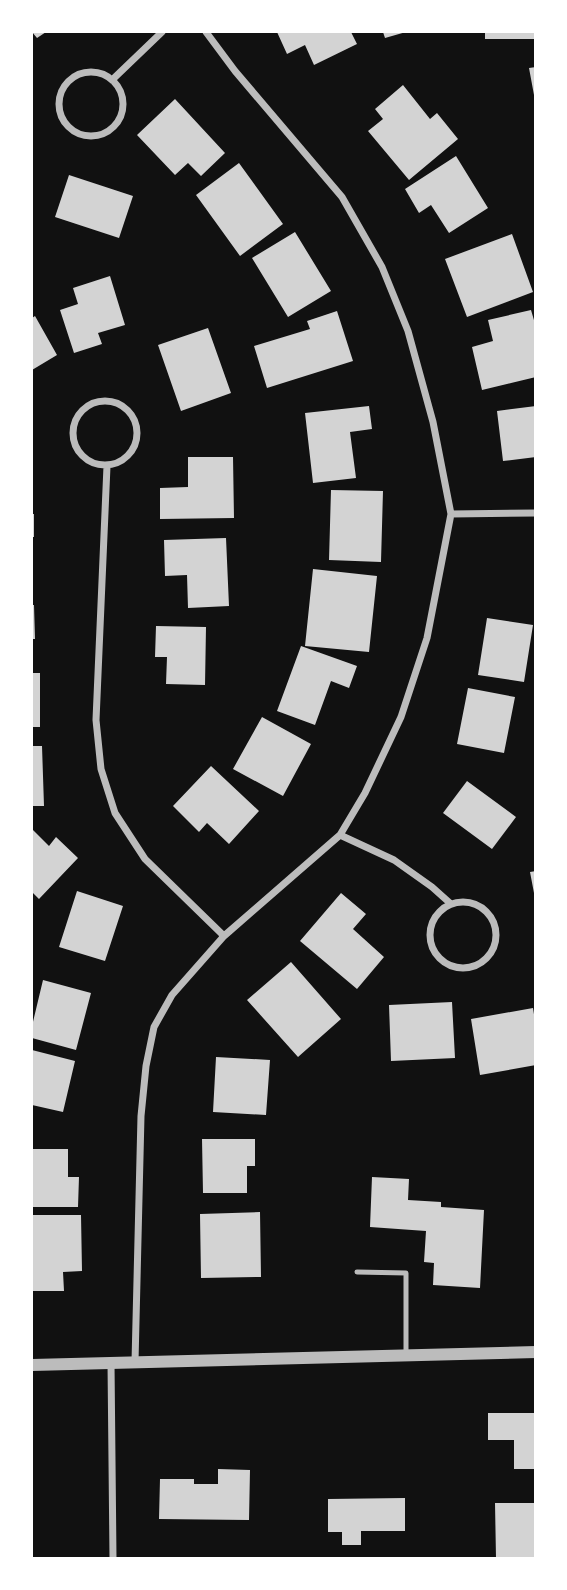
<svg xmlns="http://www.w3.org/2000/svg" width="567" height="1590" viewBox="0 0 567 1590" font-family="'Alegreya Sans',sans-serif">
<rect width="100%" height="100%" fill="#111"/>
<!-- building -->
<path fill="#d3d3d3" d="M 32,32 L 46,32 L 37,38 Z
M 277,32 L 351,32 L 357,44 L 314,65 L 305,45 L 287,54 Z
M 383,32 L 406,32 L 385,38 Z
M 485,32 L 536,32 L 536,39 L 485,39 Z
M 536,67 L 536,95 L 534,95 L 529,68 Z
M 403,85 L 430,119 L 437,113 L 458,139 L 409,180 L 368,131 L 383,119 L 375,109 Z
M 175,99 L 225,153 L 201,176 L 188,163 L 175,175 L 137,135 Z
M 456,156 L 488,208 L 449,233 L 431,205 L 419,213 L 405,189 Z
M 239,163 L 283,224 L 240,256 L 196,195 Z
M 69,175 L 133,196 L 119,238 L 55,217 Z
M 295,232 L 331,291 L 288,317 L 252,258 Z
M 512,234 L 533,292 L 467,317 L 445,259 Z
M 110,276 L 125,325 L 98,333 L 102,344 L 74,353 L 60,310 L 78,304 L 73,288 Z
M 531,310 L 536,327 L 536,377 L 482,390 L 472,347 L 493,341 L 488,320 Z
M 337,311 L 353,361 L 267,388 L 254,346 L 310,329 L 307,321 Z
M 35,316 L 57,355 L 32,370 L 32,318 Z
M 208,328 L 231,393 L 181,411 L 158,345 Z
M 369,406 L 372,429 L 350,432 L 356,478 L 313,483 L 305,413 Z
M 536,406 L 536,457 L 503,461 L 497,411 Z
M 188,457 L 233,457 L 234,518 L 160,519 L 160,488 L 188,487 Z
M 331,490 L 383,491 L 381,562 L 329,560 Z
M 32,514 L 34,514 L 34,537 L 32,537 Z
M 226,538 L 229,606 L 188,608 L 187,575 L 165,576 L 164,540 Z
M 313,569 L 377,576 L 369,652 L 305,646 Z
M 32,605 L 34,605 L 35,639 L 32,639 Z
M 487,618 L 533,625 L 524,682 L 478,675 Z
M 156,626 L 206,627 L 205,685 L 166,684 L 167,657 L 155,657 Z
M 301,646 L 357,666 L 349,688 L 331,681 L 315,725 L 277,711 Z
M 32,673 L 40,673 L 40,727 L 32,727 Z
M 468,688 L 515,697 L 504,753 L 457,744 Z
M 262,717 L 311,744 L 283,796 L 233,769 Z
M 32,746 L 42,746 L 44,806 L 32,806 Z
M 211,766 L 259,811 L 229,844 L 207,823 L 199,832 L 173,806 Z
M 467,781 L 516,817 L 492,849 L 443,813 Z
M 32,829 L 49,846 L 56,837 L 78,858 L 39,899 L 32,892 Z
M 536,871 L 536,893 L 534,893 L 530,872 Z
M 77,891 L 123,906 L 105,961 L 59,947 Z
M 341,893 L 366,914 L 353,929 L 384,957 L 357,989 L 300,941 Z
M 291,962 L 341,1019 L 298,1057 L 247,1000 Z
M 43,980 L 91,993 L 76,1050 L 32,1038 L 32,1026 Z
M 452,1002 L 455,1058 L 391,1061 L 389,1005 Z
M 533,1008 L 536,1027 L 536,1065 L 480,1075 L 471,1019 Z
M 32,1050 L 75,1061 L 63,1112 L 32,1105 Z
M 216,1057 L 270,1060 L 266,1115 L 213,1112 Z
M 202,1139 L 255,1139 L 255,1166 L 247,1166 L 247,1193 L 203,1193 Z
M 32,1149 L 68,1149 L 68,1177 L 79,1177 L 78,1207 L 32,1207 Z
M 372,1177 L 409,1179 L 408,1200 L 441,1202 L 441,1207 L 484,1210 L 480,1288 L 433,1285 L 434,1263 L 424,1262 L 426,1231 L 370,1227 Z
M 260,1212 L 261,1277 L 201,1278 L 200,1214 Z
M 32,1215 L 81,1215 L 82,1271 L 63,1272 L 64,1291 L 32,1291 Z
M 488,1413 L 536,1413 L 536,1469 L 514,1469 L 514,1440 L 488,1440 Z
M 218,1469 L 250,1470 L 249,1520 L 159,1519 L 160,1479 L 194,1479 L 194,1484 L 218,1484 Z
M 405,1498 L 405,1531 L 361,1531 L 361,1545 L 342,1545 L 342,1532 L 328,1532 L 328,1499 Z
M 495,1503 L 536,1503 L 536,1558 L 496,1558 Z"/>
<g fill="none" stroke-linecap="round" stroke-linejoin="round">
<!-- service -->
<path stroke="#bcbcbc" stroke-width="5" d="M 357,1272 L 406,1273 L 406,1355"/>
<!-- minor -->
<path stroke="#bcbcbc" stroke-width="7" d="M59 104a32 32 0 1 1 64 0a32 32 0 1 1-64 0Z
M 112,80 L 162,32
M73 433a32 32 0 1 1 64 0a32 32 0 1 1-64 0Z
M 107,466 L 96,720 L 101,769 L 115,813 L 145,859 L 224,936
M 451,514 L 536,513
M 340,835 L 394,860 L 432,887 L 451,904
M430 935a33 33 0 1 1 66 0a33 33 0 1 1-66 0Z
M 135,1362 L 141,1116 L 146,1066 L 154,1027 L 172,995 L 224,936 L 340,835 L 365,793 L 401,717 L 427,638 L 451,514 L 433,422 L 408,331 L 382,267 L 342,197 L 235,71 L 206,32
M 111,1363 L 113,1558"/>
<!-- tertiary -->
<path stroke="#bcbcbc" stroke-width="12" d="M 32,1365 L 536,1352"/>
</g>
<!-- border -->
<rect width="567" height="1590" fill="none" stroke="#ffffff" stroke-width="66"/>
</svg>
